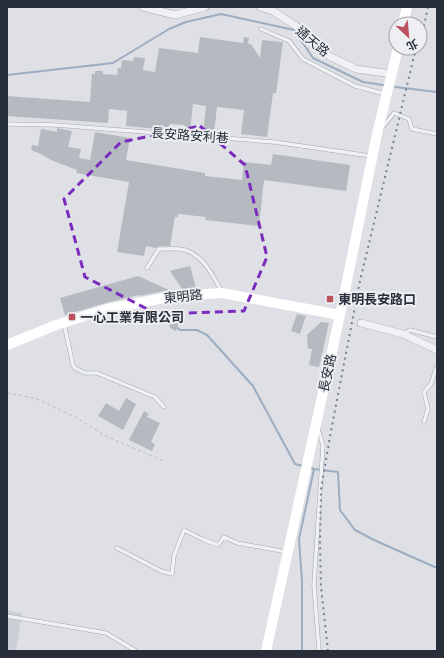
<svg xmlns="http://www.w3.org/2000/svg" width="444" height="658" viewBox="0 0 444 658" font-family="Quicksand,'Noto Sans TC',sans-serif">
<rect width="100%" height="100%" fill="#dee0e5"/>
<!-- built -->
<path fill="#ccd0d6" d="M 7,610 L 22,613 L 16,651 L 7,651 Z"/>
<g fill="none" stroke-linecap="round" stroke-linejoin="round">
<!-- stream -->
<path stroke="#9cadc2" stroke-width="2" d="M 7,75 L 113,63 L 169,29 L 186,22 L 221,14 L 294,30 L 313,58 L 363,82 L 383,85
M 395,87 L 437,92
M 125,312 L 168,320 L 172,323
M 175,326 L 180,330 L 197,330 L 207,335 L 253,386 L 295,464 L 303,466
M 314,469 L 338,472 L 340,510 L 355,530 L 374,540 L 437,568
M 302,651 L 302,581 L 299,539 L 314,469 L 309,467"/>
</g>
<!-- building -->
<path fill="#b5bac1" d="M 200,37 L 243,43 L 244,37 L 249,38 L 248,44 L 251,44 L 260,58 L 262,40 L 283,42 L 276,93 L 273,93 L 267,137 L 241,134 L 244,110 L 217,107 L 214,134 L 203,133 L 206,106 L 193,104 L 190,132 L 184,131 L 185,125 L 170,124 L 169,130 L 126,126 L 127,111 L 109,109 L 108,123 L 7,116 L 7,96 L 90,102 L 92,74 L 95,74 L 95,71 L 103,71 L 103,74 L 117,75 L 118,68 L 121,68 L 122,60 L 133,61 L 134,57 L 145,58 L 143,70 L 155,72 L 159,48 L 198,53 Z
M 57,128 L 72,131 L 68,147 L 81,149 L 79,158 L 90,160 L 95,132 L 130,138 L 126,160 L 205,173 L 205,176 L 242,180 L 244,162 L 271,165 L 273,154 L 350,165 L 346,191 L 264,180 L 259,226 L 205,220 L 206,217 L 178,214 L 178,217 L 175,217 L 170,246 L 159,246 L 156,248 L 146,246 L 144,256 L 117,252 L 129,182 L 76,173 L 77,170 L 51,160 L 41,154 L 31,150 L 32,145 L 38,146 L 41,129 L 57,132 Z
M 190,266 L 196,288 L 182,289 L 170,271 Z
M 138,276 L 169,290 L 139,296 L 139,295 L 106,303 L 65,315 L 60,298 Z
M 174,310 L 179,311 L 178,314 L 182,315 L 176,331 L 173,330 L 169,326 Z
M 297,314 L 306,316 L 300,334 L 291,331 Z
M 321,322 L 329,323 L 319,367 L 309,365 L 312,349 L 308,349 L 307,335 Z
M 126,398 L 136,404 L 123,430 L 98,416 L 106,403 L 119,411 Z
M 144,411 L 149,414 L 147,417 L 160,423 L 151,442 L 155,444 L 152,451 L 129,440 Z"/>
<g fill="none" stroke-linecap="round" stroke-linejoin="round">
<defs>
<path id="lane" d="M 261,29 L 289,41 L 303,59 L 355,86 L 385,94
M 7,124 L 55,125 L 274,142 L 371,156
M 381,129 L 394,113 L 409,119 L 412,129 L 437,134
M 147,268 L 159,249 C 167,249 177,248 185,250 C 204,256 213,276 222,292
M 64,324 L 73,365 L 75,368 L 85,373 L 97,373 L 155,397 L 164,407
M 403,334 L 410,330 L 437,337
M 424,422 L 428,409 L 424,392 L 431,384 L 437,366
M 318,429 L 323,445 L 314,585 L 319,651
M 117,548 L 161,571 L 172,574 L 174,556 L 184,530 L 204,540 L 218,545 L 224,537 L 237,543 L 287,552
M 7,616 L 106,633 L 136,651"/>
<path id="street" d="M 143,7 L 175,15 L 205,7
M 260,7 L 273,11 L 296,26 L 329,56 L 356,69 L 392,74
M 361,323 L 403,334 L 437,350"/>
</defs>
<!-- lane casing -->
<use href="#lane" stroke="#a4a7ae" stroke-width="4.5"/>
<!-- street casing -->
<use href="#street" stroke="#a4a7ae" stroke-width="8"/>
<!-- path -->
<path stroke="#b8bbc0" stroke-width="1" stroke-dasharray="3 3" stroke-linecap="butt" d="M 7,393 L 35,398 L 77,418 L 107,437 L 164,461"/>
<!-- lane -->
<use href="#lane" stroke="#f0f1f4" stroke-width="3.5"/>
<!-- street -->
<use href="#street" stroke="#f0f1f4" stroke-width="7"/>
<!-- secondary -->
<path stroke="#fff" stroke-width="10" d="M 403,24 L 407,7
M 7,345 L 56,325 L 107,309 L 175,296 L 222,293 L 340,315
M 266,651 L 340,315 L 377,134 L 398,48"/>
<!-- rail -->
<path stroke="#79808d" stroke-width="2" stroke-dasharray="2 4" stroke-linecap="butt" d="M 420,44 L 428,7
M 328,651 L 321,587 L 320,543 L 321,489 L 331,431 L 360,281 L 416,48"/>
</g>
<!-- marked area -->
<path fill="none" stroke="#7b2cbf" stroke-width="3" stroke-dasharray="8 5" stroke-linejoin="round" d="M 200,126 L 245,165 L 267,257 L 244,311 L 157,314 L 85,277 L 64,199 L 121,142 Z"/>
<!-- markers -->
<g fill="#bd505e" stroke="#edeff3" stroke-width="1.5">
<rect x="326" y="295" width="8" height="8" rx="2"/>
<rect x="68" y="313" width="8" height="8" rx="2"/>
</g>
<g text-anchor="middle" stroke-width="4" stroke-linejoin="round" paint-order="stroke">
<!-- street labels -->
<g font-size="13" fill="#292f3a" stroke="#edeff3">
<text transform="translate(313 41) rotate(40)" y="5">通天路</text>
<text transform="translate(190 135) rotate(4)" y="5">長安路安利巷</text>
<text transform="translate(183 296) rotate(-6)" y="5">東明路</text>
<text transform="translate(327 373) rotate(-78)" y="5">長安路</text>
</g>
<!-- poi labels -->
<g font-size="13" font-weight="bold" fill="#292f3a" stroke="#edeff3" text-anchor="start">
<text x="338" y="304">東明長安路口</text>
<text x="80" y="322">一心工業有限公司</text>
</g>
</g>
<!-- border -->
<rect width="444" height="658" fill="none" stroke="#292f3a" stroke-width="16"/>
<!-- north arrow -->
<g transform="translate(408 36) rotate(154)"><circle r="19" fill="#edeff3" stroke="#9fa2a9"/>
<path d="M0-3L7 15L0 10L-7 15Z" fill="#bd505e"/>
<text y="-6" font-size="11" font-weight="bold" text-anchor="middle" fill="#292f3a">北</text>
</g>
</svg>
